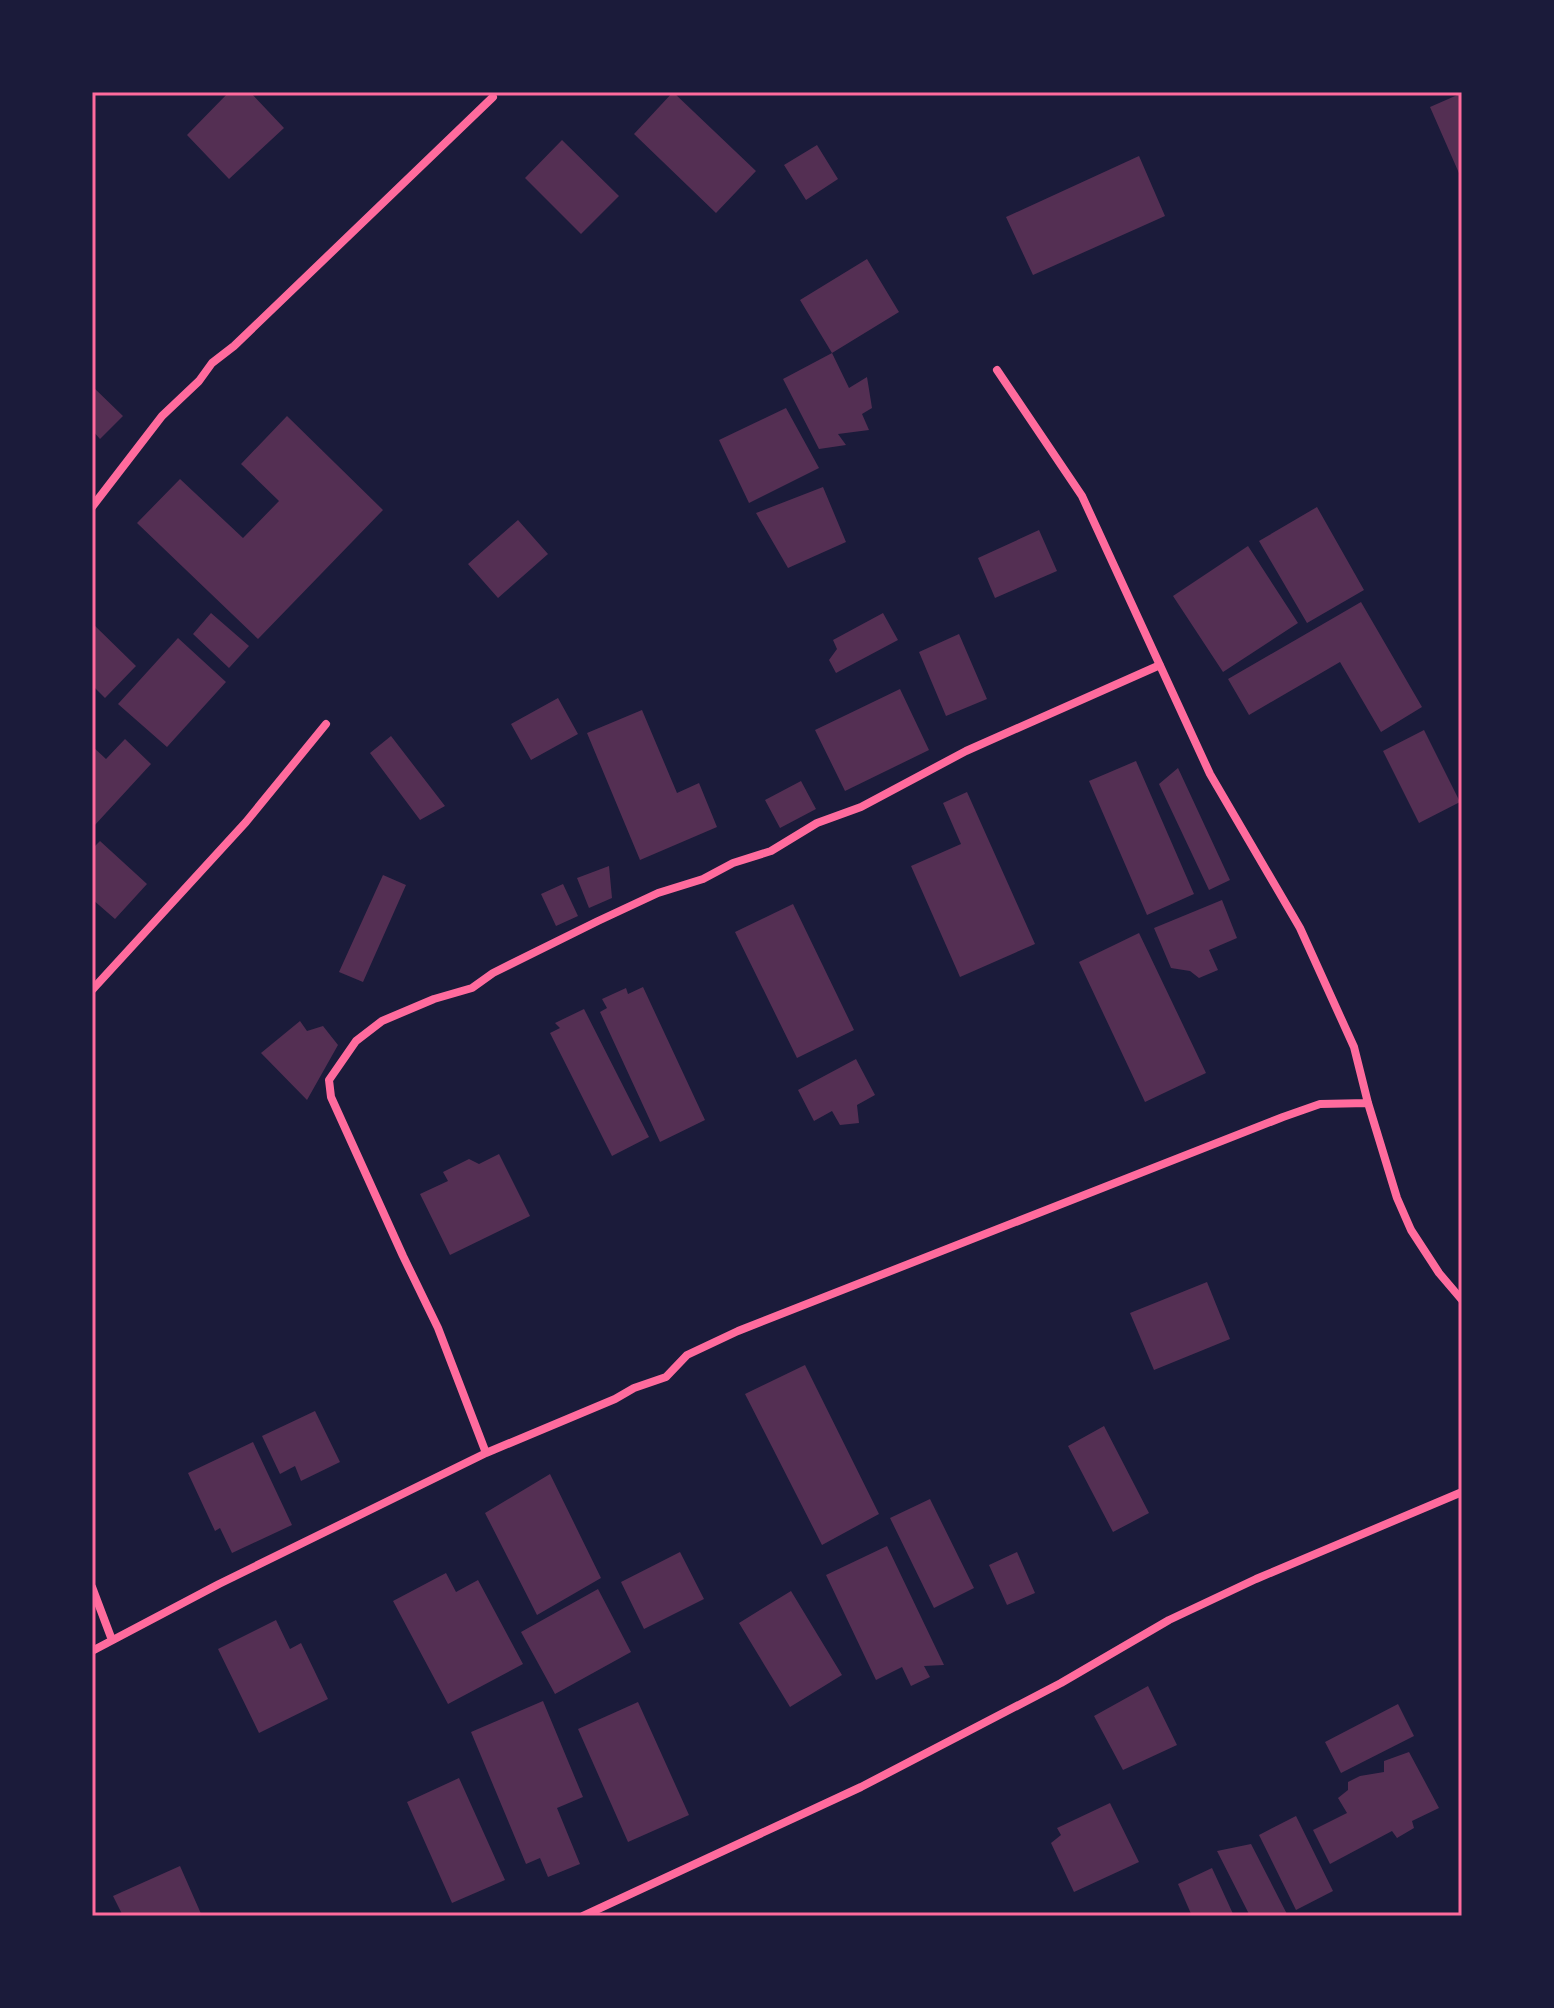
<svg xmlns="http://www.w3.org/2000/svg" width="1554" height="2008" viewBox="0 0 1554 2008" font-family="Helvetica,sans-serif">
<rect width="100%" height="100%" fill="#1b1b3a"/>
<!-- building -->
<path fill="#542f53" d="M 229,92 L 250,92 L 284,128 L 229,179 L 187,135 Z
M 673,92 L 756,171 L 716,213 L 634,134 Z
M 1462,93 L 1462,180 L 1430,107 Z
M 562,140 L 619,196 L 581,234 L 525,178 Z
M 817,145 L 838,179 L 806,200 L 784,165 Z
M 1139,156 L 1165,216 L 1033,275 L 1006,217 Z
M 867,259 L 899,312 L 832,353 L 800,300 Z
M 832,353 L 849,388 L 867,377 L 872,408 L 862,414 L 869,430 L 838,434 L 846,445 L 819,449 L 783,379 Z
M 92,386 L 123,416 L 100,439 L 92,430 Z
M 786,408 L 819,468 L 749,503 L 719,440 Z
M 287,416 L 383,510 L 258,639 L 137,523 L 180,479 L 243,538 L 279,501 L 241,464 Z
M 823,487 L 846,542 L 788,568 L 756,513 Z
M 1317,507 L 1364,590 L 1307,623 L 1259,541 Z
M 518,520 L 548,554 L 498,598 L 468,564 Z
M 1039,530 L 1057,571 L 995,598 L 978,558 Z
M 1248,546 L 1298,623 L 1223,672 L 1173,596 Z
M 1361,602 L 1422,707 L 1381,732 L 1340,662 L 1249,715 L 1228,679 Z
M 211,613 L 249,646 L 229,668 L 193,634 Z
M 883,613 L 898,640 L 836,673 L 829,660 L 837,649 L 833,640 Z
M 92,623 L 136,666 L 105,698 L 92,685 Z
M 959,634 L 987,699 L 946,716 L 919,652 Z
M 178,638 L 226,682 L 167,747 L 118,704 Z
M 900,689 L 929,750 L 845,791 L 815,730 Z
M 558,698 L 578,734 L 531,760 L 511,724 Z
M 642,710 L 677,793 L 699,783 L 717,827 L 640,860 L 587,733 Z
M 1424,730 L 1460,802 L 1419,823 L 1383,751 Z
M 391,736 L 445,806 L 420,820 L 370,753 Z
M 125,739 L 151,764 L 94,826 L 92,824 L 92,746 L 106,759 Z
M 1136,761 L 1194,894 L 1147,915 L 1089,781 Z
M 1178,768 L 1230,880 L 1209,890 L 1159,784 Z
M 801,781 L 816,809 L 780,828 L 765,800 Z
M 967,792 L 1035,944 L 960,977 L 911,866 L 961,844 L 943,803 Z
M 100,841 L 147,884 L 115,919 L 92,899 L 92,849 Z
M 609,866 L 612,898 L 589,908 L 577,878 Z
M 383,875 L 406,885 L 363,982 L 339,972 Z
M 563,884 L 578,916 L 556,926 L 541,894 Z
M 1222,900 L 1237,938 L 1209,950 L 1218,970 L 1199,978 L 1190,971 L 1171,968 L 1154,928 Z
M 793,904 L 854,1030 L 797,1058 L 735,932 Z
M 1139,933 L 1206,1073 L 1145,1102 L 1079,962 Z
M 643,987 L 705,1120 L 660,1142 L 600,1012 L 607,1008 L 602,999 L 626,988 L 628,994 Z
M 584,1009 L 649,1137 L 612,1156 L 550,1033 L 560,1028 L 555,1023 Z
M 300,1021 L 307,1031 L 323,1026 L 338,1045 L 307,1100 L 261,1053 Z
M 856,1059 L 875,1095 L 857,1105 L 859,1123 L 840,1125 L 832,1111 L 814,1121 L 798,1090 Z
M 499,1154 L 530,1216 L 450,1255 L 420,1194 L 448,1181 L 443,1172 L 469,1159 L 479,1164 Z
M 1207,1282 L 1230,1339 L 1154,1370 L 1130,1313 Z
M 805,1365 L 879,1514 L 822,1545 L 745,1394 Z
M 315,1411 L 340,1462 L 301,1481 L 295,1466 L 280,1474 L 262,1436 Z
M 1104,1426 L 1149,1513 L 1113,1532 L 1068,1446 Z
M 253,1442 L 292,1525 L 232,1553 L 220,1528 L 215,1531 L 188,1473 Z
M 550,1474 L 601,1578 L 537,1615 L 485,1513 Z
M 930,1499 L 974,1588 L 934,1608 L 890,1518 Z
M 887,1546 L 944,1665 L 924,1666 L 930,1677 L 911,1686 L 902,1667 L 876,1680 L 826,1575 Z
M 680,1552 L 704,1599 L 644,1629 L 621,1582 Z
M 1017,1552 L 1035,1593 L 1007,1605 L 989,1565 Z
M 446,1573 L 456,1592 L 478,1580 L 523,1664 L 448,1704 L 393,1601 Z
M 598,1589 L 631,1652 L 555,1694 L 521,1632 Z
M 791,1591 L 842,1675 L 790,1707 L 739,1623 Z
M 276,1620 L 290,1649 L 301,1643 L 328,1699 L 259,1733 L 218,1649 Z
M 1148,1686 L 1177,1745 L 1123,1770 L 1094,1716 Z
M 543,1701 L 583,1797 L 557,1808 L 580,1864 L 548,1877 L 540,1858 L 526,1864 L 471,1732 Z
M 638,1702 L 689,1815 L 628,1842 L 578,1729 Z
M 1398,1704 L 1414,1736 L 1341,1773 L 1325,1742 Z
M 1409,1752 L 1439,1808 L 1412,1821 L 1414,1828 L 1397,1838 L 1392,1831 L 1330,1864 L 1313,1830 L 1347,1813 L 1338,1798 L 1348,1790 L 1348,1782 L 1360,1776 L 1384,1772 L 1384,1761 Z
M 459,1778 L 505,1880 L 452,1903 L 407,1802 Z
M 1110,1803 L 1139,1862 L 1074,1892 L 1051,1843 L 1061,1835 L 1057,1828 Z
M 1296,1816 L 1333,1891 L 1296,1910 L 1259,1835 Z
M 1251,1844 L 1288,1916 L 1250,1916 L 1217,1851 Z
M 180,1866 L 202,1916 L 123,1916 L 113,1896 Z
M 1212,1868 L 1234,1916 L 1192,1916 L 1178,1884 Z"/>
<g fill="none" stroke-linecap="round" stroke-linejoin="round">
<!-- minor -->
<path stroke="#ff6b9d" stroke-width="8" d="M 997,370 L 1082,496 L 1210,774 L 1300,928 L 1354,1047 L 1368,1103 L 1397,1198 L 1411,1230 L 1439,1273 L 1462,1300
M 92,507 L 162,416 L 199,381 L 212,363 L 234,346 L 493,97
M 92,990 L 246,822 L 326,724
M 486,1453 L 438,1328 L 403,1256 L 331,1097 L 329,1080 L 356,1041 L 382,1021 L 434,999 L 472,988 L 493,973 L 598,921 L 658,893 L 703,879 L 733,863 L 771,851 L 817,823 L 861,807 L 966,751 L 1160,665
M 92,1587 L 112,1640
M 92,1651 L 219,1584 L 486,1453 L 615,1399 L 634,1388 L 666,1377 L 687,1355 L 738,1331 L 1283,1117 L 1320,1104 L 1368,1103
M 583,1916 L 861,1787 L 1061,1683 L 1169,1620 L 1256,1579 L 1462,1492"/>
</g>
<!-- border -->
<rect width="1554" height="2008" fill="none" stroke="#1b1b3a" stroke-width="188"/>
<rect x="94" y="94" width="1366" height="1820" fill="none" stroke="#ff6b9d" stroke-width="3"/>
</svg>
